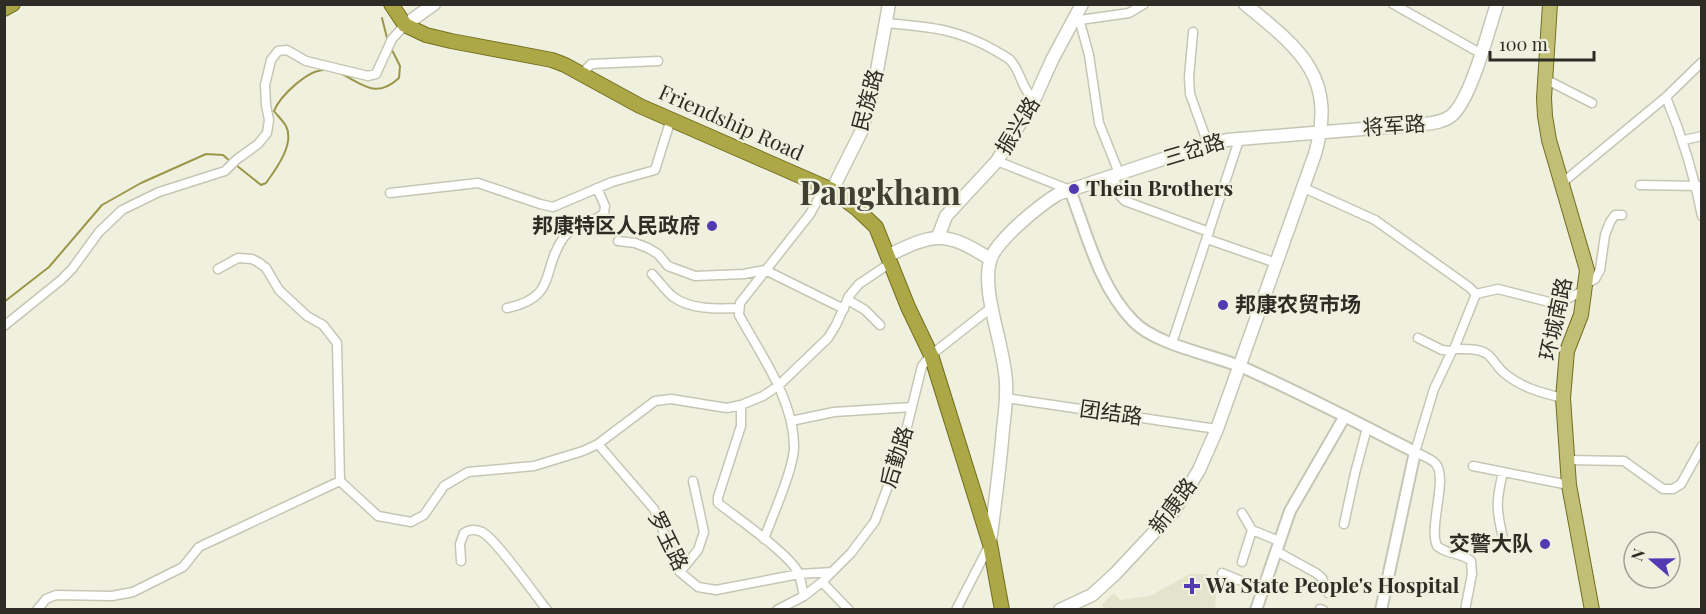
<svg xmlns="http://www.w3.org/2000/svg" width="1706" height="614" viewBox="0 0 1706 614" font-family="'Playfair Display','Noto Sans SC',serif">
<rect width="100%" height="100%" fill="#f0f0df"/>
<!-- built -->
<path fill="#e4e4cc" d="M 1190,574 L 1207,574 L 1217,579 L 1215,609 L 1104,609 L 1102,604 L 1114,593 L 1120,600 L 1150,596 Z"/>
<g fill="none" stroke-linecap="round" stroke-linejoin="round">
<!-- stream -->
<path stroke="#9a974a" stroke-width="2" d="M 382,18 L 387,38
M 340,73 C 364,85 376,99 399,78 L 400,66 L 392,50
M 236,165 L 261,185 L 266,183 C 276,169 295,144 286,126 C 283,121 278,116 274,111 C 280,96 309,68 326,70
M 4,302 L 49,267 L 102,205 L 141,183 L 206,154 L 223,155 L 231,162"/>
<defs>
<path id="minor" d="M 1393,4 L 1480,53
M 1078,15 L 1089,55 L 1099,123 L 1119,173
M 1080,20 L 1129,13 L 1144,4
M 885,23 C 929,27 956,28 996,51 C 1000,54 1008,57 1011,61 C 1022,74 1021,88 1034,100
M 1193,32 L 1189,77 L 1190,94 L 1208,144
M 582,74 L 591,64 L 658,61
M 1545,79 L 1592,103
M 1666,97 C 1682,136 1694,174 1702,216
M 1684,140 L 1702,136
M 997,161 L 1070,190
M 1113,175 L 1120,196 L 1125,201 L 1209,232
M 1562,183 L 1666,97 L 1702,62
M 1640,185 L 1699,186
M 1304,188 L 1375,220 L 1469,287 L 1476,294
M 390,193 L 478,183 L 540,204 L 553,207 L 612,182 L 655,170 L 671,119
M 1207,239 L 1276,263
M 618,241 L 635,243 L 648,248 L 658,254 L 668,266 L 695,276 L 744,274 L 765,270 L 844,309
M 218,269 L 238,258 L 252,259 L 258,262 L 266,268 L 279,290 L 307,316 L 323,325 L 337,343 L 340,481 L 378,516 L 411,522 L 424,515 L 444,486 L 468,472 L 534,466 L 583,451 L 598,444 L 655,401 L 671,399 L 727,408 L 741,405 L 763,396 L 778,386 L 828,338 L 836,325 L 849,296 L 859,284 L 889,264
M 652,274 C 659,281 665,290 672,296 C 690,310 717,309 738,308
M 1586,284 L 1595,279 L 1600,270 L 1605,235 L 1610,222 L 1615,215 L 1622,215
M 1476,294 L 1498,289 L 1553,303 L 1559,303 L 1585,290
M 848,300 L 865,310 L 880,325
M 507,308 C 559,297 540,270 564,237 C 575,223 593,224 604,213 L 605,206 L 597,188
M 4,326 L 61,280 L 72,269 L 99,232 L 122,210 L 159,192 L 225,171 L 236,160 L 258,144 L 267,133 L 269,120 L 266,105 L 265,85 L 271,60 L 278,51 L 287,50 L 306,61 L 368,76 L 376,74 L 392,39 L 405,25
M 1418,338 L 1442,350 L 1452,351 L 1454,349 L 1476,294
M 1172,343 L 1240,137
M 1454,349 C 1465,349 1478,348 1487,354 C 1493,358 1497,367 1503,372 C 1520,387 1541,393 1563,398
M 1452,351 L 1434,389 L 1415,452 C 1421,455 1430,458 1435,463 C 1449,476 1428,527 1437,546 C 1447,555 1461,552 1471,561 L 1472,574 L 1465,610
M 1006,398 L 1217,429
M 741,405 L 741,426 L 718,497 L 718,503 C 737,518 788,553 798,572 C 801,579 802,588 804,596
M 791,421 L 834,412 L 912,407
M 598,444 L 654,509 L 680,572 L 698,587 L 716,590 L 799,574 L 832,572
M 1567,460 L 1624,461 L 1663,489 L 1673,489 L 1681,484 L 1702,446
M 1473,466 L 1569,485
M 1503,472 C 1496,501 1496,509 1503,538
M 1242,513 L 1252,530 L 1242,562
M 1344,524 L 1355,473 L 1367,428
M 1252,530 L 1279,541
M 764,539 C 772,517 794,468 794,447 C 794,400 761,355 739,315 L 740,303 L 810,214 L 825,187
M 1276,551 L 1316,573 L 1322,578 L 1328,593
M 461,561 L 460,544 L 464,533 C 470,529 475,529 482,532 C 495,538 535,595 547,610
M 680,572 L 698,550 L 704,532 L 693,481
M 1222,573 L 1263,590
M 1320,609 L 1323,610
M 37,610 L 46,599 L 56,595 L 112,596 L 133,592 L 183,567 L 199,547 L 340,481
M 777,610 L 804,596 L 822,582
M 849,610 L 822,582 L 851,553 L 875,521 L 901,451 L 922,366 L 931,355 L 992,307
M 956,610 L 989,546"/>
<path id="tertiary" d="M 1070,190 C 1087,234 1099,286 1133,321 C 1156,345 1210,354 1242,367 C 1301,393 1358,423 1415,452 L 1381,610
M 1256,610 L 1290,511 L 1345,416"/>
<path id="secondary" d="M 405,25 L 434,4
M 832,190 L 862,130 L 876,76 L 889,4
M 938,237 L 946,216 L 997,161 L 1034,100 L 1052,60 L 1082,4
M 887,256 C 934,233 945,230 990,259
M 990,542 C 995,504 1000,467 1003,429 C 1005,413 1007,398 1006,383 C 1005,347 981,293 990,261 C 995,241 1040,205 1058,194 L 1208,144 L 1227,140 L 1424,124 C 1433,123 1443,122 1451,116 C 1471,100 1488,31 1497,4
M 1060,610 L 1092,595 L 1115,574 L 1174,511 L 1199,470 L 1217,429 L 1315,154 C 1337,77 1301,50 1245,4"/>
<path id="primary" d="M 1550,4 L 1544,98 L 1545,116 L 1549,140 L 1587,270 L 1581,315 L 1567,351 L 1563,398 L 1569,485 L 1592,610"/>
<path id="trunk" d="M 391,4 L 405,25 L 426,35 L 451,41 L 552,60 L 565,65 L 640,106 L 832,190 L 857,209 L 876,227 L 908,307 L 931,355 L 990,544 L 1002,610
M 4,9 L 13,4"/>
</defs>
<!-- minor casing -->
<use href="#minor" stroke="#c6c6b5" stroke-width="11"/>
<!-- tertiary casing -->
<use href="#tertiary" stroke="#c6c6b5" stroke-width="14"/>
<!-- secondary casing -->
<use href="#secondary" stroke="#c6c6b5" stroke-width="15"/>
<!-- primary casing -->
<use href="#primary" stroke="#726f1e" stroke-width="16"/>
<!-- trunk casing -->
<use href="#trunk" stroke="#726f1e" stroke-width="16"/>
<!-- minor -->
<use href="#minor" stroke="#fff" stroke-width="8"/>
<!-- tertiary -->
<use href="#tertiary" stroke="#fff" stroke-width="10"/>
<!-- secondary -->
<use href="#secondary" stroke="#fff" stroke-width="12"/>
<!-- primary -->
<use href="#primary" stroke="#c1be75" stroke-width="14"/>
<!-- trunk -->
<use href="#trunk" stroke="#aca847" stroke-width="14"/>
</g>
<!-- markers -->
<g fill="#543ab2" stroke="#f0f0df" stroke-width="2">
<circle cx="1074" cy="189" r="6"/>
<circle cx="712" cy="226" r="6"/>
<circle cx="1223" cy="305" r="6"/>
<circle cx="1545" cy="544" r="6"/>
<path d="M1189 577h6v6h6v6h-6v6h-6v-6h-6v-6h6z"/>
</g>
<g text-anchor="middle" stroke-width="5" stroke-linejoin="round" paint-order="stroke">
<!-- street labels -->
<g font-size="21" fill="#2d2d26" stroke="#f0f0df">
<text transform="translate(868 100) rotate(-75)" y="7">民族路</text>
<text transform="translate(731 123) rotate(24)" y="7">Friendship Road</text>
<text transform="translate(1018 126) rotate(-59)" y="7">振兴路</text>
<text transform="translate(1394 126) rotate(-4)" y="7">将军路</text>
<text transform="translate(1194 150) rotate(-17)" y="7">三岔路</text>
<text transform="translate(1556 319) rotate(-78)" y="7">环城南路</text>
<text transform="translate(1111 413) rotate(8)" y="7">团结路</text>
<text transform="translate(897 457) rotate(-73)" y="7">后勤路</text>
<text transform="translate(1173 506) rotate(-53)" y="7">新康路</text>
<text transform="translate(668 541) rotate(64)" y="7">罗玉路</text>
</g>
<!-- poi labels -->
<g font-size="21" font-weight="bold" fill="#2d2d26" stroke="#f0f0df" text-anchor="start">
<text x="1086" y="196">Thein Brothers</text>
<text x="700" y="233" text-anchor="end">邦康特区人民政府</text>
<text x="1235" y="312">邦康农贸市场</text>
<text x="1533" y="551" text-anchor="end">交警大队</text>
<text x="1206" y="593">Wa State People's Hospital</text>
</g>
<!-- town labels -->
<g font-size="33" font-weight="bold" fill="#404032" stroke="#f0f0df">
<text x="880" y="205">Pangkham</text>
</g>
</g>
<!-- border -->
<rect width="1706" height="614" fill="none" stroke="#2d2d26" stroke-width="12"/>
<!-- north arrow -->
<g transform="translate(1652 560) rotate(290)"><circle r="28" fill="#f0f0df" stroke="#a2a295" stroke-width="1.5"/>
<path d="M0-4.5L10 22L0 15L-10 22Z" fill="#543ab2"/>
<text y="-9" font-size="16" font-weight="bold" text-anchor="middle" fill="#2d2d26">N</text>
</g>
<!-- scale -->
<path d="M1490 51v9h104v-9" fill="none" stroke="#2d2d26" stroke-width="3"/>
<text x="1499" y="51" font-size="18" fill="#2d2d26" stroke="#f0f0df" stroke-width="4.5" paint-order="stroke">100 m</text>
</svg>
